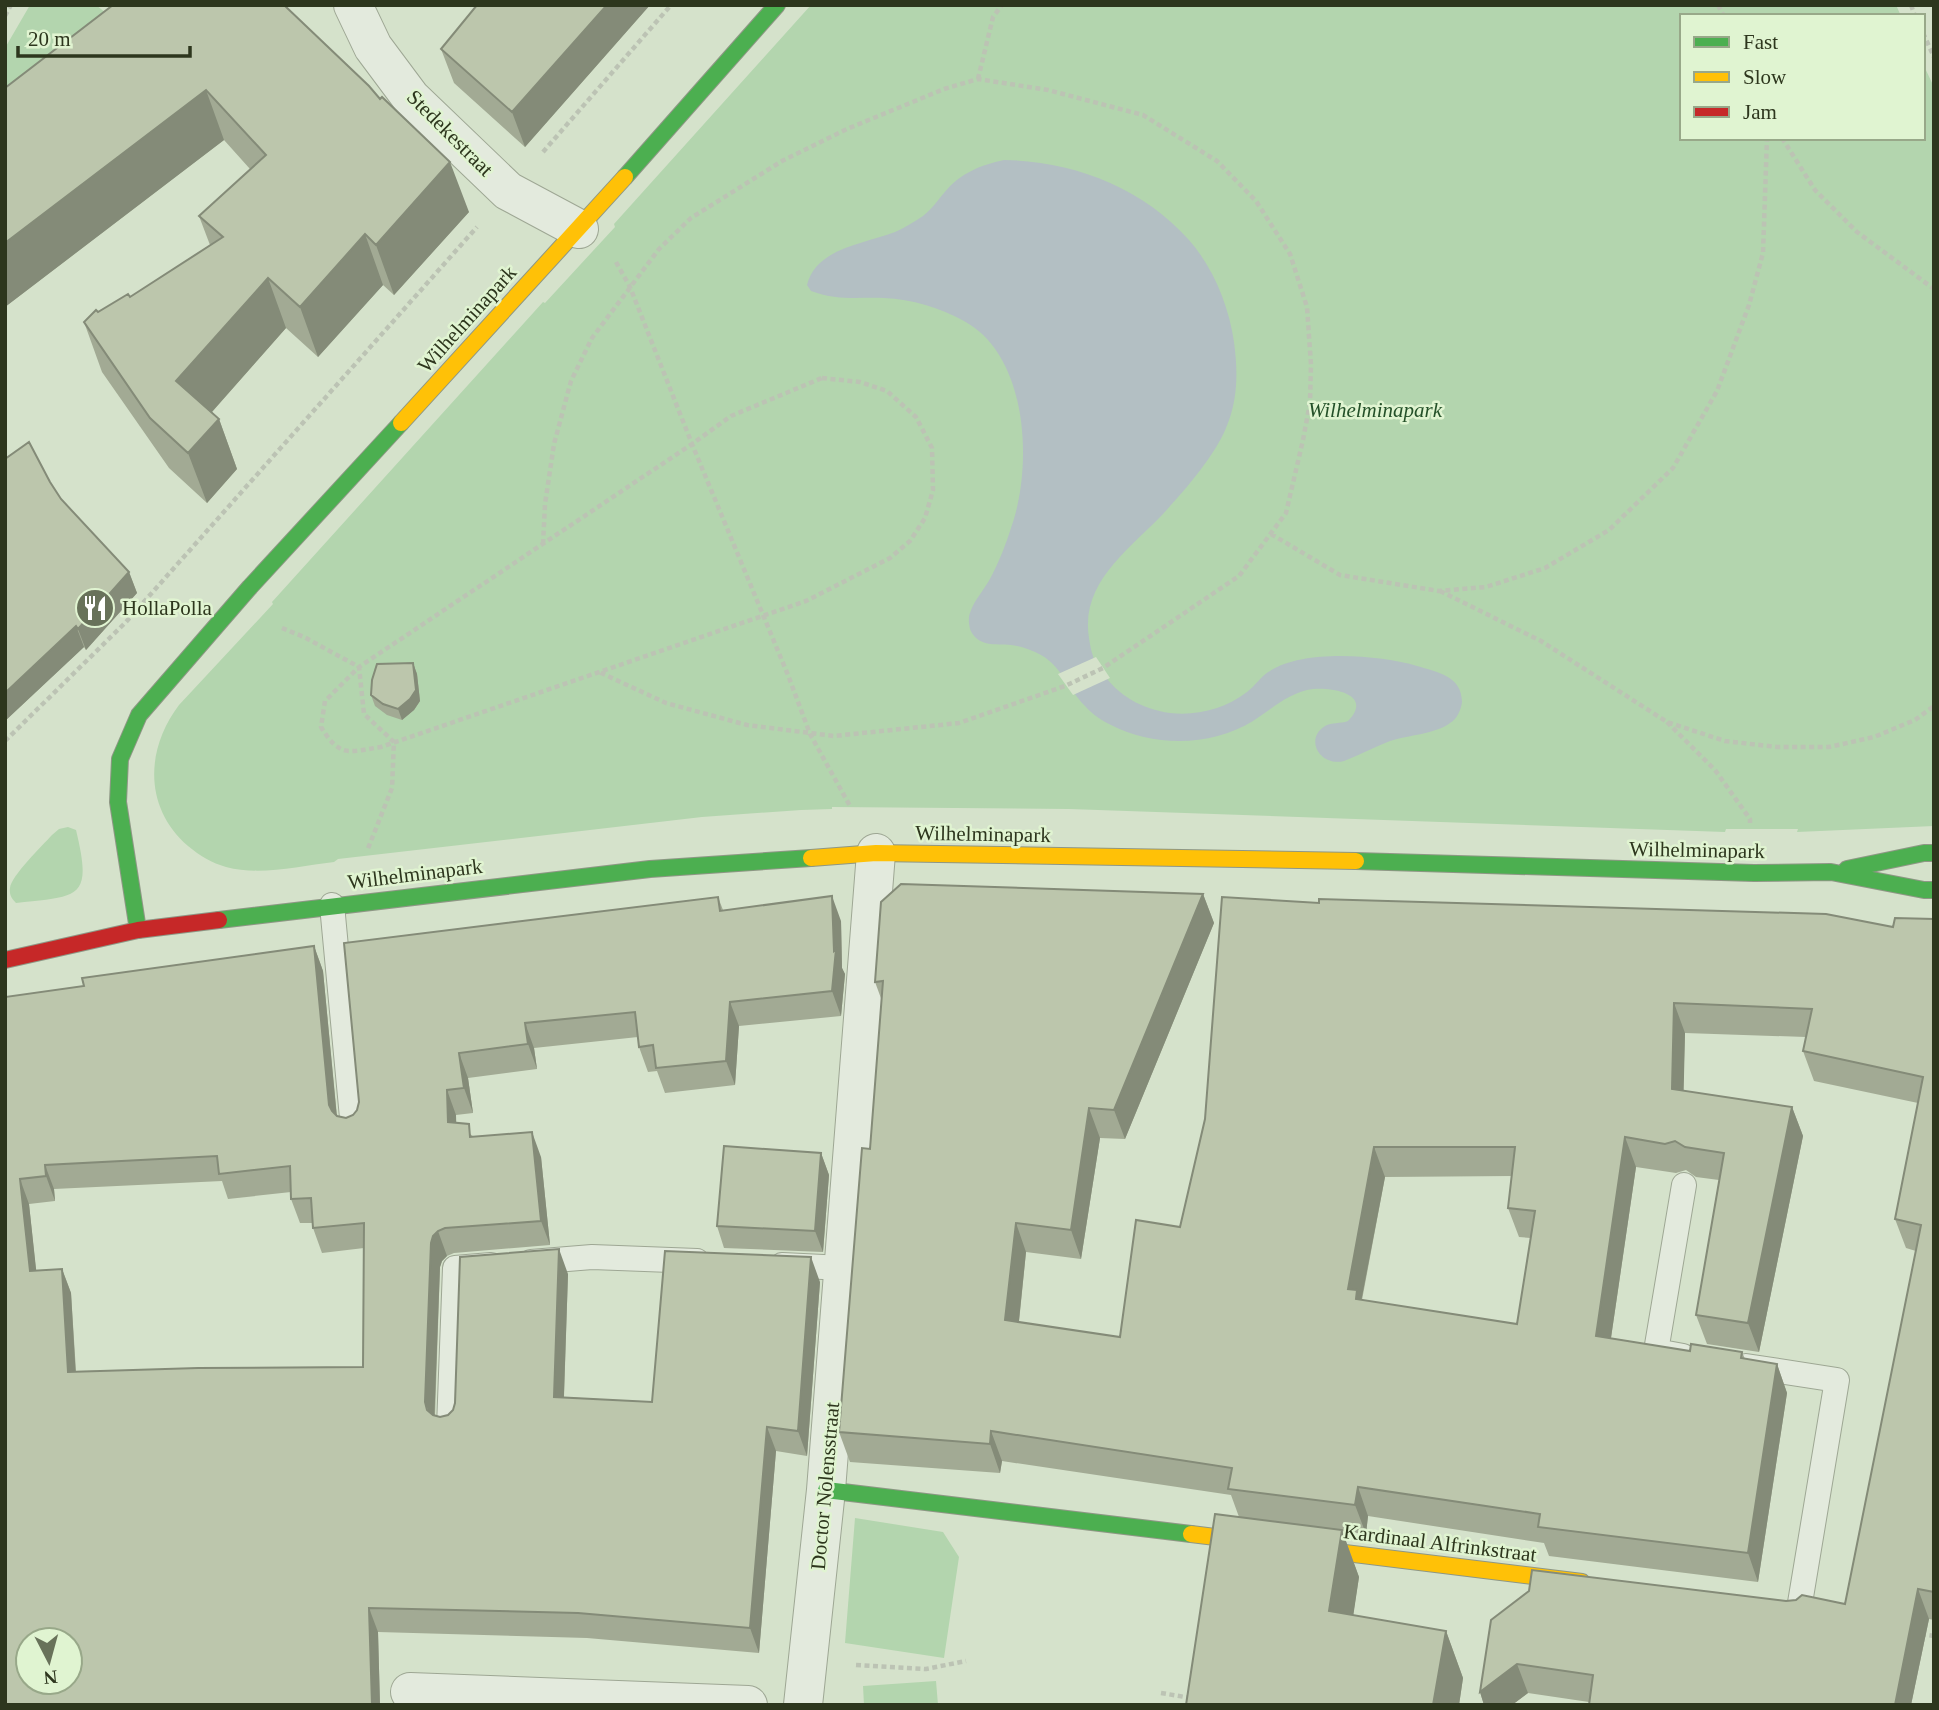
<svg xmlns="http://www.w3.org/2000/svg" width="1939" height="1710" viewBox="0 0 1939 1710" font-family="'Times New Roman',serif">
<rect width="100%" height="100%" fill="#d5e2cb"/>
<!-- green -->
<path fill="#b3d5ae" d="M 30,5 L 96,5 L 128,31 L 5,123 L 5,48 Z
M 811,5 L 1896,5 L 1901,16 L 1682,16 L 1682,138 L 1923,138 L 1923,64 L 1934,87 L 1934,826 L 1797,832 L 1798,829 L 1726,829 L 1725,832 L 1069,809 L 832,807 L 832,809 L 801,810 L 702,817 L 338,859 L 334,862 C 299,866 260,876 226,867 C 212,863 200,856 188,846 C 144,808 145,750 179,705 L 273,604 L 272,602 L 543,302 L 545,303 L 615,227 L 614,224 Z
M 68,827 L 76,830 C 93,900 79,896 16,903 C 12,899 9,895 10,888 C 11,876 43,845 52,835 L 59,829 Z
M 855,1518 L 943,1532 L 959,1557 L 944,1658 L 845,1643 Z
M 936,1681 L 938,1705 L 864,1705 L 863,1686 Z"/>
<!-- water -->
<path fill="#b3bfc3" d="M 1004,160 C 1073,161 1142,187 1189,240 C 1213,267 1229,306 1234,342 C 1238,372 1238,400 1226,428 C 1214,457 1184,491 1163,514 C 1130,549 1080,582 1089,638 C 1090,644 1091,651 1093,656 C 1094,662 1099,667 1102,672 C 1118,696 1142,709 1170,713 C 1197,716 1225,709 1247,692 C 1255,686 1261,676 1270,671 C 1304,649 1379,655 1417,666 C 1437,672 1462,676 1462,702 C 1461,710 1457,719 1450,723 C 1436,734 1408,735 1390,741 C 1375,747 1359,755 1344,761 C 1320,767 1304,739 1325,726 C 1332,722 1340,724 1348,721 C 1374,694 1332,687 1313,689 C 1289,692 1272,709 1253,721 C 1211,747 1154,747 1111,725 C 1102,721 1092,714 1085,706 C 1069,690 1062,667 1041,655 C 1032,650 1021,646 1011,645 C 996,644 977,647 970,629 C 969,624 968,618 970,613 C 974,600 985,589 991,577 C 999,562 1006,544 1011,528 C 1033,467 1029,356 964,321 C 940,308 912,299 884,298 C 856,297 839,301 811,291 L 807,285 C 816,248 864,244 895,232 C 904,228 914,222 923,216 C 932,209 937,201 944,193 C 960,173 981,165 1004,160 Z"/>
<!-- pier -->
<path fill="#d5e2cb" d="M 1096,657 L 1110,678 L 1073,695 L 1058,674 Z"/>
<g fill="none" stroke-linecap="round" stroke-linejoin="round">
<defs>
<path id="lane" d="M 332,905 L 353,1128
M 531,1262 L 592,1257 L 697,1261
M 782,1265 L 844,1268
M 1683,1356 L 1656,1351 L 1684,1185
M 1746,1366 L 1837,1380 L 1799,1609
M 449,1427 L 455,1268 L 491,1265"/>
<path id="street" d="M 353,5 L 373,47 L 411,98 L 508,191 L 579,229
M 410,1692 L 748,1705
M 803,1705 L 826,1490 L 876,853"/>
<path id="fast" d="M 625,177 L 777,5
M 1356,861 L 1754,873 L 1831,872 L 1924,890 L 1934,890
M 1847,869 L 1924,853 L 1934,853
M 219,920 L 650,869 L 811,858
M 138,930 L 118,802 L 120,759 L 139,715 L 250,587 L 401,423
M 826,1490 L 1191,1534"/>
<path id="slow" d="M 401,423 L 625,177
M 811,858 L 876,853 L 1356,861
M 1191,1534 L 1582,1582"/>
<path id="jam" d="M 5,960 L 138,930 L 219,920"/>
</defs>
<!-- lane casing -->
<use href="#lane" stroke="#9ea794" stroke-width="26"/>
<!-- street casing -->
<use href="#street" stroke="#9ea794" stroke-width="40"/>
<!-- fast casing -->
<use href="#fast" stroke="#8e9785" stroke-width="18"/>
<!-- slow casing -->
<use href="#slow" stroke="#8e9785" stroke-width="18"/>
<!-- jam casing -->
<use href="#jam" stroke="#8e9785" stroke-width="18"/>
<!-- path -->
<path stroke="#bcc3b4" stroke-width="4.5" stroke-dasharray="5 3.5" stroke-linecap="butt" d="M 1718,5 L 1724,16
M 1911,5 L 1915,16
M 5,16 L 11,5
M 1923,33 L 1934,57
M 978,79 L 993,17 L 1002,5
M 1782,138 L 1815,190 L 1857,232 L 1934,289
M 543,152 L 671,5
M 616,262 L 630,287 L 692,444 L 788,675 L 810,734 L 850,806
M 822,378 L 860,382 L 887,391 L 916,417 L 932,448 L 933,490 L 925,518 L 910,541 L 890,558 L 806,601 L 381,747 C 348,752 340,758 321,727 L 325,701 L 359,667 L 692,444 L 731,416 Z
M 1271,534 L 1340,575 L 1439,591 L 1486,587 L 1545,568 L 1609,530 L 1673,468 L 1717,391 L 1749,305 L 1763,253 L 1767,138
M 543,544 L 545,504 L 554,444 L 571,381 L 592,338 L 659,249 L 691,218 L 782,161 L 847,129 L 944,89 L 978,79 L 1048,90 L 1143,115 L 1217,161 L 1256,201 L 1290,254 L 1307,307 L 1311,365 L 1310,403 L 1303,440 L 1286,513 L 1239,576 L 1103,668 L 1065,686 L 959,723 L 834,736 L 747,725 L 666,703 L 599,672
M 1440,591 L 1541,641 L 1667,722 L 1725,741 L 1777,747 L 1829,747 L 1874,737 L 1915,720 L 1934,706
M 282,628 L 304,637 L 359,667 L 364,714 L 394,742 L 392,788 L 367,851
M 1667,722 L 1715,770 L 1750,819 L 1750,823
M 5,741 L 126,622 L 477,227
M 1921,1634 L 1934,1636
M 856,1665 L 926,1669 L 966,1661
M 1161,1693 L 1191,1698"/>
<!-- lane -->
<use href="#lane" stroke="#e3eadd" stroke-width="24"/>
<!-- street -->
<use href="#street" stroke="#e3eadd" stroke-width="38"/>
<!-- fast -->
<use href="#fast" stroke="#4caf50" stroke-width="16"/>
<!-- slow -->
<use href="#slow" stroke="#ffc107" stroke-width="16"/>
<!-- jam -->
<use href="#jam" stroke="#c62828" stroke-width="16"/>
</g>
<!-- wall -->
<path fill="#a2aa94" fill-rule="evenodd" d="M 113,5 L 469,212 L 394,295 L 383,285 L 318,357 L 286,328 L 212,412 L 219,419 L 237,469 L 207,503 L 169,468 L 102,372 L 84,322 L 98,312 L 130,297 L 210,245 L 199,216 L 250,169 L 224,140 L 5,307 L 5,88 Z
M 477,5 L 650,5 L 525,147 L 454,83 L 441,49 Z
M 50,482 L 61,499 L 129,572 L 137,593 L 86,650 L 84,647 L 5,721 Z
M 413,663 L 417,674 L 420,701 L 414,710 L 402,720 L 387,715 L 375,706 L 371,695 Z
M 901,884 L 1203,894 L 1214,923 L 1125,1139 L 1100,1138 L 1081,1259 L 1026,1252 L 1019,1322 L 1120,1337 L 1136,1220 L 1180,1227 L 1205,1119 L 1222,897 L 1319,903 L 1319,899 L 1826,914 L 1893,927 L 1895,918 L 1934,919 L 1934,1620 L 1929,1619 L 1911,1705 L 1589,1705 L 1589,1702 L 1528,1693 L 1512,1705 L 1484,1705 L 1480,1692 L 1491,1620 L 1529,1591 L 1532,1570 L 1786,1601 L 1796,1600 L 1802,1595 L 1845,1604 L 1916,1251 L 1906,1248 L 1895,1219 L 1918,1103 L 1814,1081 L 1803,1051 L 1806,1037 L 1685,1033 L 1683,1091 L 1792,1107 L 1803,1136 L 1759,1352 L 1707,1344 L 1696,1315 L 1719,1180 L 1696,1177 L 1686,1170 L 1676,1173 L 1636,1167 L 1611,1338 L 1690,1351 L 1691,1344 L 1742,1352 L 1745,1359 L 1777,1364 L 1787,1393 L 1758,1582 L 1549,1556 L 1544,1543 L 1368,1516 L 1366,1534 L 1342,1531 L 1359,1577 L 1353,1615 L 1446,1631 L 1463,1678 L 1459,1705 L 1186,1705 L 1215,1514 L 1239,1517 L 1231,1495 L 1002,1461 L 1000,1473 L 850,1462 L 839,1432 L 862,1148 L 870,1149 L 882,1001 L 875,982 L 881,902 ZM 1512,1176 L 1508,1208 L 1519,1237 L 1531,1238 L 1517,1324 L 1362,1300 L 1385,1177 Z
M 718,897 L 723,910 L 841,921 L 842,968 L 845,974 L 841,1016 L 739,1026 L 735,1085 L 665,1093 L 657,1071 L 648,1072 L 639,1047 L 638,1037 L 534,1048 L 537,1069 L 468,1078 L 473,1113 L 456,1115 L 456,1123 L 474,1137 L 541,1157 L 550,1245 L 454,1253 L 447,1256 L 442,1261 L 440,1267 L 435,1416 L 440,1417 L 448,1415 L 453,1410 L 568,1274 L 564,1397 L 652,1402 L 820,1282 L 807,1456 L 776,1451 L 759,1653 L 587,1638 L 378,1632 L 380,1705 L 5,1705 L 5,997 L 84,986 L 314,946 L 323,971 L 337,1116 L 346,1118 L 353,1115 ZM 222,1181 L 228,1199 L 291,1192 L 291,1199 L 300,1223 L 312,1223 L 313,1228 L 322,1253 L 364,1248 L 363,1367 L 76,1371 L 71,1293 L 62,1269 L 36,1271 L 29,1204 L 55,1201 L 54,1189 Z
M 821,1153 L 829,1175 L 823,1252 L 724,1248 L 717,1226 Z"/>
<!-- shaded-wall -->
<path fill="#848b78" d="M 607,5 L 650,5 L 525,147 L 512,112 Z
M 206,90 L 224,140 L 5,307 L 5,243 Z
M 450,162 L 469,212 L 394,295 L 376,245 Z
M 365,234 L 383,285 L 318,357 L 300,307 Z
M 268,278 L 286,328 L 195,431 L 176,381 Z
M 219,419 L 237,469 L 207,503 L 188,453 Z
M 129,572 L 137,593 L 86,650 L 78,629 Z
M 76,626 L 84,647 L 5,721 L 5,693 Z
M 413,663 L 417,674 L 420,701 L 414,710 L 402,720 L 398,709 Z
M 1203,894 L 1214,923 L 1125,1139 L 1114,1110 Z
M 832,896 L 841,921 L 842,968 L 845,974 L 841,1016 L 832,991 L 834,951 Z
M 314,946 L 323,971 L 338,1129 L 329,1105 Z
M 730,1002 L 739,1026 L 735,1085 L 726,1061 Z
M 1674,1003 L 1685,1033 L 1683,1119 L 1672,1089 Z
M 525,1023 L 534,1048 L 537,1069 L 528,1044 Z
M 459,1053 L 468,1078 L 473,1113 L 464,1088 Z
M 447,1090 L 456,1115 L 457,1147 L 448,1122 Z
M 1792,1107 L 1803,1136 L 1759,1352 L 1748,1323 Z
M 1089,1108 L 1100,1138 L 1081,1259 L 1071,1230 Z
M 532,1132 L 541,1157 L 550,1245 L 541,1221 Z
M 1625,1137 L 1636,1167 L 1607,1365 L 1596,1336 Z
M 1374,1147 L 1385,1177 L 1361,1302 L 1368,1319 L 1348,1289 Z
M 821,1153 L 829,1175 L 823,1252 L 815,1231 Z
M 45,1165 L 54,1189 L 55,1201 L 46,1176 Z
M 20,1179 L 29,1204 L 39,1296 L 30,1271 Z
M 1016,1223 L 1026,1252 L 1016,1349 L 1005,1320 Z
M 438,1231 L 447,1256 L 442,1261 L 440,1267 L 434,1426 L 425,1402 L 431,1243 L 433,1236 Z
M 559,1249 L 568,1274 L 563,1422 L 554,1397 Z
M 811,1257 L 820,1282 L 807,1456 L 798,1431 Z
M 62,1269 L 71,1293 L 77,1396 L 68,1372 Z
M 1777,1364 L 1787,1393 L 1758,1582 L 1748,1553 Z
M 767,1427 L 776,1451 L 759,1653 L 750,1628 Z
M 991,1431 L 1002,1461 L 1000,1473 L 990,1444 Z
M 1358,1487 L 1368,1516 L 1366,1534 L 1355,1505 Z
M 1342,1530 L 1359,1577 L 1347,1658 L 1329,1611 Z
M 1918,1589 L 1929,1619 L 1911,1705 L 1895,1705 Z
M 369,1608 L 378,1632 L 380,1705 L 372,1705 Z
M 1446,1631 L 1463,1678 L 1459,1705 L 1433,1705 Z
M 1517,1664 L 1528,1693 L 1512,1705 L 1484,1705 L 1480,1692 Z"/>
<!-- building -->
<path fill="#bcc6ac" stroke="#848b78" stroke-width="2" fill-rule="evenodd" d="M 113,5 L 284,5 L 369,86 L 380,99 L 382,97 L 450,162 L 376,245 L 365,234 L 300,307 L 268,278 L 176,381 L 219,419 L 188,453 L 150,418 L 84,322 L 96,310 L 98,312 L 128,294 L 130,297 L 223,237 L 199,216 L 266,155 L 206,90 L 5,243 L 5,88 Z
M 477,5 L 607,5 L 512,112 L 441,49 Z
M 29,442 L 50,482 L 61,499 L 129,572 L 78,629 L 76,626 L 5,693 L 5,459 Z
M 413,663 L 416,690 L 410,699 L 398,709 L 383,704 L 371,695 L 372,680 L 377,664 Z
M 901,884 L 1203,894 L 1114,1110 L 1089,1108 L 1071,1230 L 1016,1223 L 1005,1320 L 1120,1337 L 1136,1220 L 1180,1227 L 1205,1119 L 1222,897 L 1319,903 L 1319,899 L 1826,914 L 1893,927 L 1895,918 L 1934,919 L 1934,1592 L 1918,1589 L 1895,1705 L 1589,1705 L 1593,1675 L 1517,1664 L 1480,1692 L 1491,1620 L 1529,1591 L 1532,1570 L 1786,1601 L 1796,1600 L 1802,1595 L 1845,1604 L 1921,1225 L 1895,1219 L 1923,1077 L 1803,1051 L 1812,1009 L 1674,1003 L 1672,1089 L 1792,1107 L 1748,1323 L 1696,1315 L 1724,1153 L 1685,1147 L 1675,1141 L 1665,1144 L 1625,1137 L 1596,1336 L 1690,1351 L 1691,1344 L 1742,1352 L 1741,1358 L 1777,1364 L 1748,1553 L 1538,1527 L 1540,1514 L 1358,1487 L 1355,1505 L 1228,1489 L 1232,1468 L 991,1431 L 990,1444 L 839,1432 L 862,1148 L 870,1149 L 883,981 L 875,982 L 881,902 ZM 1374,1147 L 1515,1147 L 1508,1208 L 1535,1211 L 1517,1324 L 1356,1299 L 1357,1290 L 1348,1289 Z
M 832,896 L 834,951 L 836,949 L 832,991 L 730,1002 L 726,1061 L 656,1068 L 653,1045 L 639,1047 L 635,1012 L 525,1023 L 528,1044 L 459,1053 L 464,1088 L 447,1090 L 448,1122 L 469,1124 L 470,1137 L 532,1132 L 541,1221 L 445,1228 L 438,1231 L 433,1236 L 431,1243 L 425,1402 L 427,1410 L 433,1415 L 440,1417 L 448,1415 L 453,1410 L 455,1403 L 460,1257 L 559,1249 L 554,1397 L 652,1402 L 665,1251 L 811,1257 L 798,1431 L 767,1427 L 750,1628 L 578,1613 L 369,1608 L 372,1705 L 5,1705 L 5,997 L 84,986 L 82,978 L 314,946 L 329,1105 L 332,1111 L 337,1116 L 346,1118 L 353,1115 L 357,1110 L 359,1102 L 344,943 L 718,897 L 720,911 ZM 217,1156 L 219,1174 L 290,1166 L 291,1199 L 311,1198 L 313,1228 L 364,1223 L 363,1367 L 198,1368 L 68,1372 L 62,1269 L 30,1271 L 20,1179 L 46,1176 L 45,1165 ZM 28,1640 L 70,1640 L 70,1682 L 28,1682 Z
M 724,1146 L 821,1153 L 815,1231 L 717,1226 Z
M 1215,1514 L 1342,1530 L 1329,1611 L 1446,1631 L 1433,1705 L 1186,1705 Z"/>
<!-- icons -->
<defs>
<symbol id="restaurant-disc" viewBox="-11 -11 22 22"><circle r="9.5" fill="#68725a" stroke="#e0f4d1"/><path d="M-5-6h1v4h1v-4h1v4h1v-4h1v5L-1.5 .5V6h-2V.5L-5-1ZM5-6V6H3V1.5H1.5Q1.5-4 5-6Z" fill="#fff"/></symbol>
</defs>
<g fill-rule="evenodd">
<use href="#restaurant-disc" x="73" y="586" width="44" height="44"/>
</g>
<g text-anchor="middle" stroke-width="5" stroke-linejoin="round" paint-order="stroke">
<!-- street labels -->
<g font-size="21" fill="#2d361d" stroke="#e0f4d1">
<text transform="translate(450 133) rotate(45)" y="7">Stedekestraat</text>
<text transform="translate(467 319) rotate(-48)" y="7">Wilhelminapark</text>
<text transform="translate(983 834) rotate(1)" y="7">Wilhelminapark</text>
<text transform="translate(1697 850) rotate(1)" y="7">Wilhelminapark</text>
<text transform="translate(415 874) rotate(-7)" y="7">Wilhelminapark</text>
<text transform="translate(825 1486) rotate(-85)" y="7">Doctor Nolensstraat</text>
<text transform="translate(1440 1543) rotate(7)" y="7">Kardinaal Alfrinkstraat</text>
</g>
<!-- park labels -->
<g font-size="21" font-style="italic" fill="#245129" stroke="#e0f4d1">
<text x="1375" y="417">Wilhelminapark</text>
</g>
<!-- poi labels -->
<g font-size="21" fill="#2d361d" stroke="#e0f4d1" text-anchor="start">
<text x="122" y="615">HollaPolla</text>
</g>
</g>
<!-- border -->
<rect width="1939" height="1710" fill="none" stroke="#2d361d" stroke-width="14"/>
<!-- legend -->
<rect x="1680" y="14" width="245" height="126" fill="#e0f4d1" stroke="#98a889" stroke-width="2"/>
<rect x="1694" y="37" width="35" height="10" fill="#4caf50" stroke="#98a889" stroke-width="2"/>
<text x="1743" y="49" font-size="21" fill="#2d361d">Fast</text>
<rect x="1694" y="72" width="35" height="10" fill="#ffc107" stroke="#98a889" stroke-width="2"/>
<text x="1743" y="84" font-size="21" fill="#2d361d">Slow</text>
<rect x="1694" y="107" width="35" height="10" fill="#c62828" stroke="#98a889" stroke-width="2"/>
<text x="1743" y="119" font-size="21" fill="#2d361d">Jam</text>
<!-- north arrow -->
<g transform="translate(49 1661) rotate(174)"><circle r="33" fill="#e0f4d1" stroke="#98a889" stroke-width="2"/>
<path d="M0-5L12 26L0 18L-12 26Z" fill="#68725a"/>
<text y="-10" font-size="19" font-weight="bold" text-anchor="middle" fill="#2d361d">N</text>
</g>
<!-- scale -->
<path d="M18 46v10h172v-10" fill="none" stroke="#2d361d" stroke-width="3.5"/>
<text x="28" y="46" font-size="21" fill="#2d361d" stroke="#e0f4d1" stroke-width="5" paint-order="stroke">20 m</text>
</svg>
